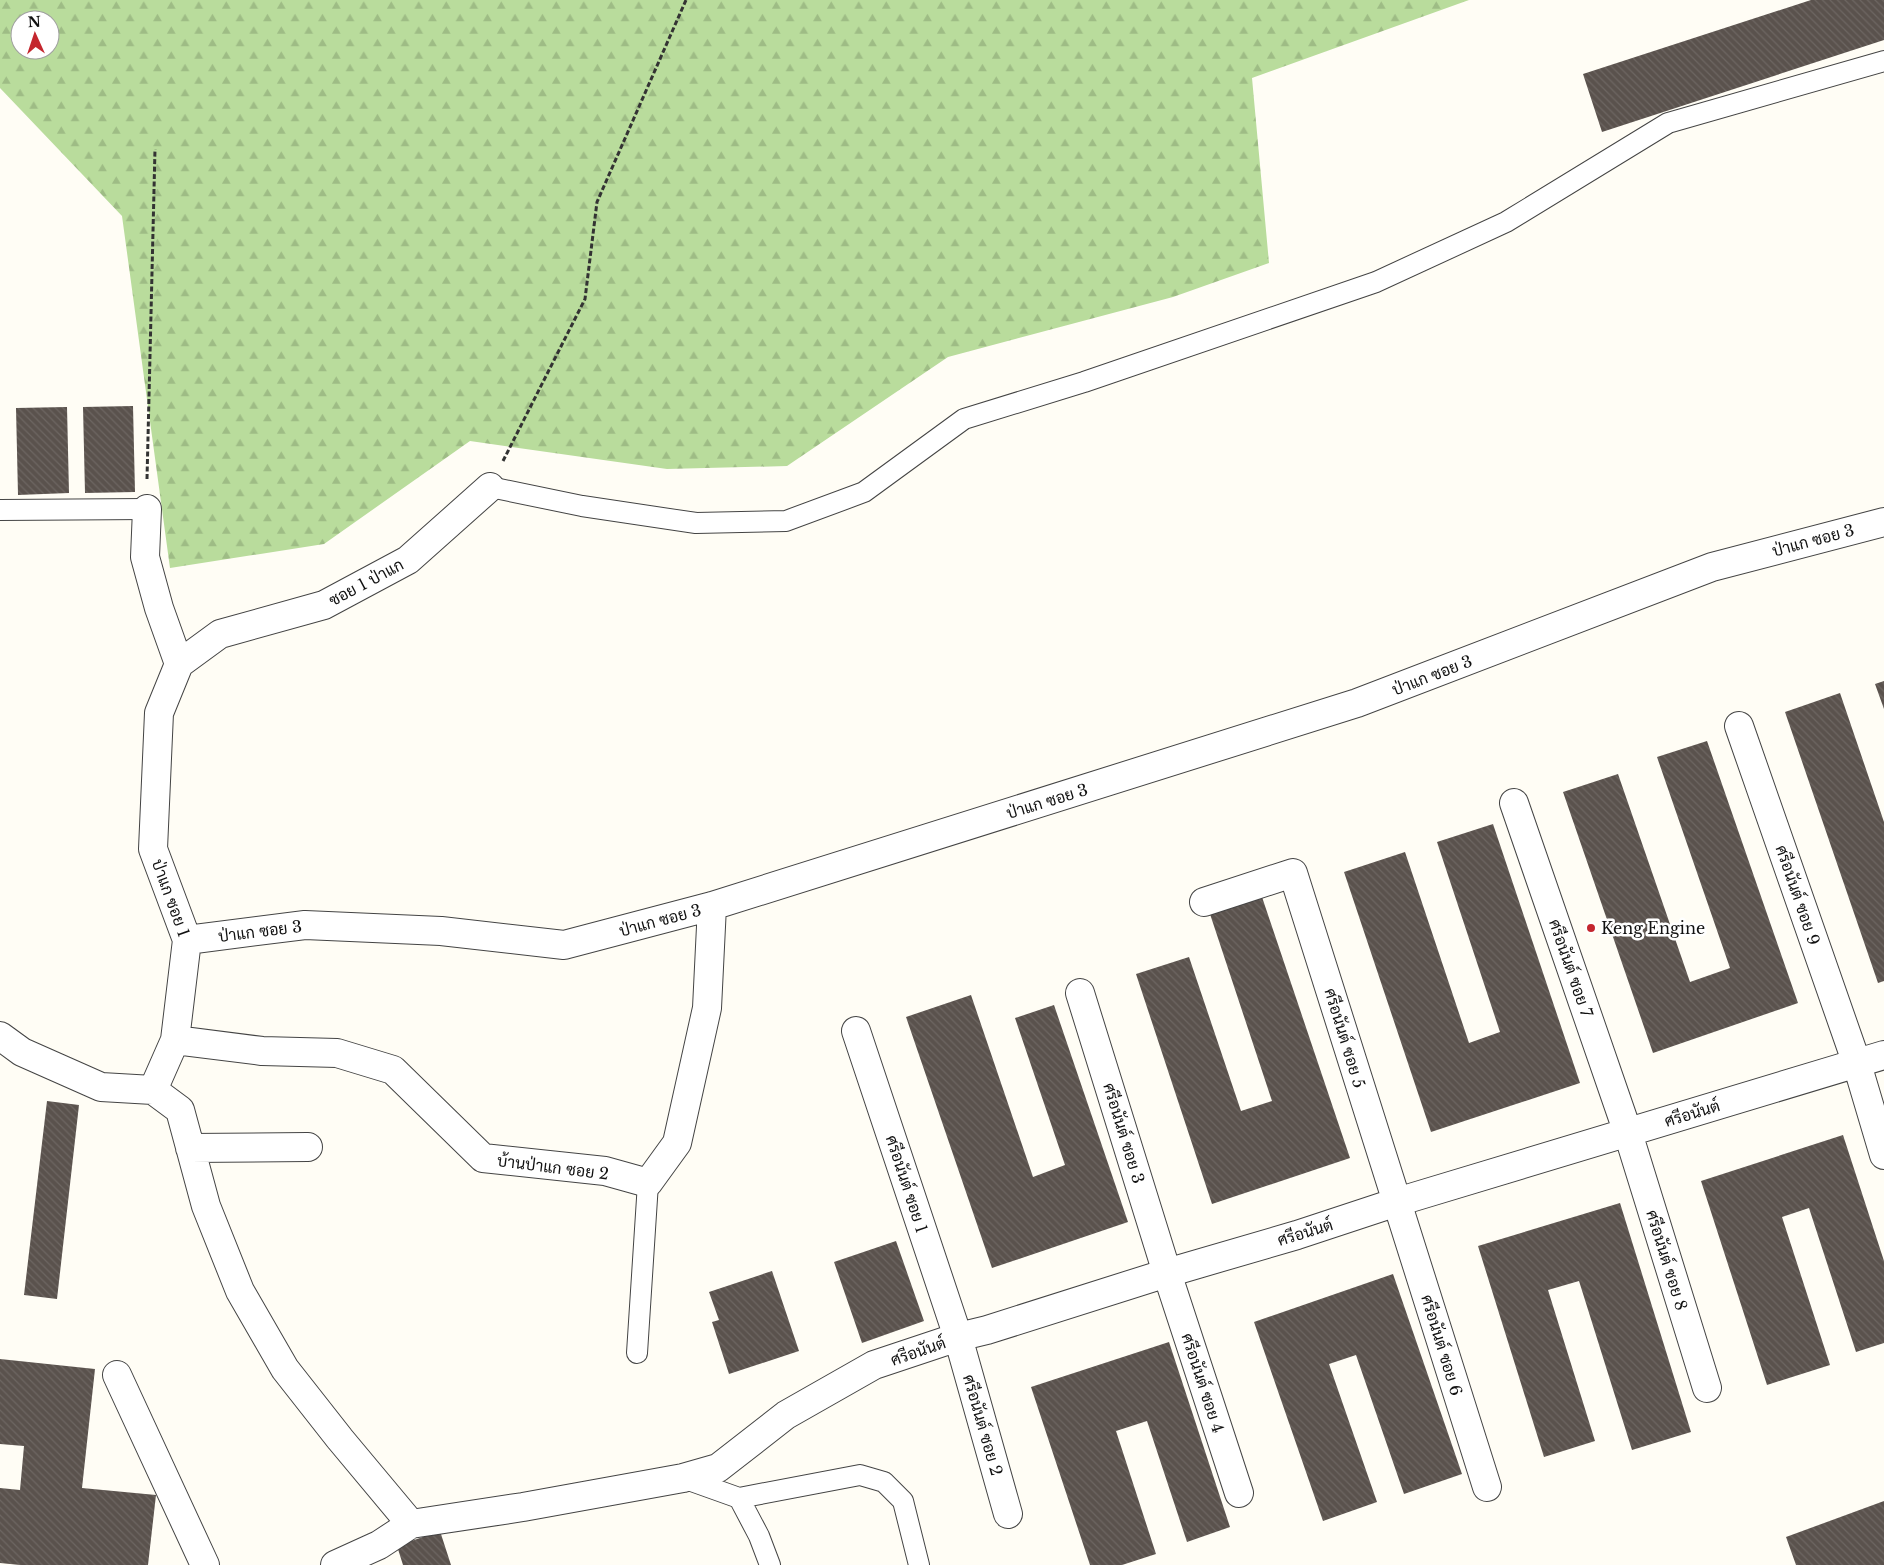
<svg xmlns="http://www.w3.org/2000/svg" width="1884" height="1565" viewBox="0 0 1884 1565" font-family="'Libre Baskerville',Sarabun,serif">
<defs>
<pattern id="forest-firs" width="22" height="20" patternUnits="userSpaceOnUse" patternTransform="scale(1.25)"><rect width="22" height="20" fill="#b9dc9c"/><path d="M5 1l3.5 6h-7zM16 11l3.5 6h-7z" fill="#9ebc85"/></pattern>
<pattern id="building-back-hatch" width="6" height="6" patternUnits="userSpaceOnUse" patternTransform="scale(1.25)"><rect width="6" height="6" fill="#5a524d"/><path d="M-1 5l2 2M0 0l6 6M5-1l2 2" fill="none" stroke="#6d6662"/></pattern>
</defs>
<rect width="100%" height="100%" fill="#fffdf5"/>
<!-- forest -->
<path fill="url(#forest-firs)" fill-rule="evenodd" d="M 0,0 L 1469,0 L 1252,78 L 1269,263 L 1173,297 L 948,357 L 787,466 L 667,469 L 470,441 L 324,544 L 170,568 L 122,216 L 0,88 ZM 20,20 L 50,20 L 50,50 L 20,50 Z"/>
<!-- building -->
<path fill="url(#building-back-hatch)" d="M 1811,0 L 1884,0 L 1884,40 L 1602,132 L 1583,74 Z
M 133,406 L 135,492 L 85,493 L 83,407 Z
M 67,407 L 69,493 L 18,495 L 16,408 Z
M 1884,681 L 1884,709 L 1875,684 Z
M 1840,693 L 1884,822 L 1884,981 L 1878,983 L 1785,712 Z
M 1707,741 L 1798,1003 L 1653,1053 L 1563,792 L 1618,774 L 1690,982 L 1730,968 L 1657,757 Z
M 1493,824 L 1580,1083 L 1431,1132 L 1344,872 L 1405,852 L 1469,1043 L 1500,1032 L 1437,842 Z
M 1262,897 L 1350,1158 L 1212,1204 L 1136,974 L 1189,957 L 1241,1111 L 1272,1101 L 1210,914 Z
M 971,995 L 1033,1177 L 1065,1165 L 1015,1018 L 1054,1005 L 1128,1222 L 992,1268 L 906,1017 Z
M 47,1101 L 79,1105 L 57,1299 L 24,1295 Z
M 1843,1135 L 1884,1261 L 1884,1343 L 1856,1352 L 1809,1208 L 1782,1217 L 1830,1365 L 1767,1385 L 1701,1181 Z
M 1620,1203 L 1691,1432 L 1632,1450 L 1579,1281 L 1548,1290 L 1595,1441 L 1544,1457 L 1478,1246 Z
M 896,1241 L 924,1321 L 862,1343 L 834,1262 Z
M 772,1271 L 799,1351 L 729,1374 L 712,1322 L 719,1320 L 709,1292 Z
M 1393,1274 L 1462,1474 L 1404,1494 L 1356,1355 L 1329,1364 L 1377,1502 L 1323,1521 L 1254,1322 Z
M 1169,1342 L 1230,1527 L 1187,1542 L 1147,1421 L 1116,1431 L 1156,1554 L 1122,1565 L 1090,1565 L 1031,1387 Z
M 0,1359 L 95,1369 L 82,1488 L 156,1495 L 148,1565 L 20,1565 L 0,1563 L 0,1488 L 20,1490 L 24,1446 L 0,1444 Z
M 1884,1501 L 1884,1565 L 1796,1565 L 1786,1537 Z
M 440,1531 L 451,1565 L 403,1565 L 397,1546 Z"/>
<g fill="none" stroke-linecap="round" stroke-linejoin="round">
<defs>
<path id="service" d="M 490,487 L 582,506 L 696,523 L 786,521 L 864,492 L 964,419 L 1084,382 L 1376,282 L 1506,222 L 1668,123 L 1884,61
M 0,510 L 147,509
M 637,1353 L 648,1183
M 683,1478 L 739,1498 L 860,1475 L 884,1482 L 903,1501 L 919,1565
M 739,1498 L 759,1536 L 770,1565"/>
<path id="minor" d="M 147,509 L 145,557 L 159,608 L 179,664
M 1739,726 L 1857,1064 L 1884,1155
M 1514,803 L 1628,1133 L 1707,1388
M 1204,902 L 1293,873 L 1487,1487
M 187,940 L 305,925 L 441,931 L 564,945 L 712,906 L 1357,703 L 1712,567 L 1884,522
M 1080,993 L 1167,1273 L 1239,1493
M 856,1031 L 958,1337 L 1008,1514
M 0,1036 L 22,1052 L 101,1087 L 153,1090 L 180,1110 L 206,1206 L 240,1291 L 285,1369 L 340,1439 L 411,1524
M 175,1040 L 262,1051 L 337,1053 L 393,1070 L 483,1158 L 605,1171 L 648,1183 L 677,1143 L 707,1008 L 712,906
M 153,1090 L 175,1040 L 187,940 L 153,849 L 159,713 L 179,664 L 220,634 L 324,605 L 408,560 L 490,487
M 190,1148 L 308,1147
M 117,1375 L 205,1565
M 335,1565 L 379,1545 L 411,1524 L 523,1507 L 683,1478 L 718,1468 L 786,1415 L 874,1365 L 958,1337 L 987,1330 L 1167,1273 L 1297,1235 L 1397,1202 L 1884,1055"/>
</defs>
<!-- service casing -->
<use href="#service" stroke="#444" stroke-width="22"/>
<!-- minor casing -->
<use href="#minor" stroke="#444" stroke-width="30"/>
<!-- path -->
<path stroke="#333" stroke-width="3" stroke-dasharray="5 2.5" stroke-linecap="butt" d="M 503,461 L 585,299 L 597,202 L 686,0
M 147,479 L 155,149"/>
<!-- service -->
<use href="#service" stroke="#fff" stroke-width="20"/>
<!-- minor -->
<use href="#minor" stroke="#fff" stroke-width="28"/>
</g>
<!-- markers -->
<circle fill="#c4262e" stroke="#fff" stroke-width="2" cx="1591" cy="928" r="5"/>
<g text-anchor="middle" stroke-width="5" stroke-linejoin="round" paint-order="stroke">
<!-- street labels -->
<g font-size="16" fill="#111" stroke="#fff">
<text transform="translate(1813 540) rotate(-15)" y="6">ป่าแก ซอย 3</text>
<text transform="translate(366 582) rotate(-28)" y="6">ซอย 1 ป่าแก</text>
<text transform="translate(1432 675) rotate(-21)" y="6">ป่าแก ซอย 3</text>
<text transform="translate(1047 801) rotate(-17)" y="6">ป่าแก ซอย 3</text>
<text transform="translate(1798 895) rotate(71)" y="6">ศรีอนันต์ ซอย 9</text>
<text transform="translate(171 898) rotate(70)" y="6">ป่าแก ซอย 1</text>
<text transform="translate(660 920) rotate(-15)" y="6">ป่าแก ซอย 3</text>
<text transform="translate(260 931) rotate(-7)" y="6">ป่าแก ซอย 3</text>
<text transform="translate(1571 968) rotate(71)" y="6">ศรีอนันต์ ซอย 7</text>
<text transform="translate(1345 1038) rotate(73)" y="6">ศรีอนันต์ ซอย 5</text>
<text transform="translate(1692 1113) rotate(-17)" y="6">ศรีอนันต์</text>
<text transform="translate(1124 1133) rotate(73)" y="6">ศรีอนันต์ ซอย 3</text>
<text transform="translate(553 1167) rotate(7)" y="6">บ้านป่าแก ซอย 2</text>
<text transform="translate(907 1184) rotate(72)" y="6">ศรีอนันต์ ซอย 1</text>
<text transform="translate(1305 1232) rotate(-17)" y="6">ศรีอนันต์</text>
<text transform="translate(1667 1260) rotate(73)" y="6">ศรีอนันต์ ซอย 8</text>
<text transform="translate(1442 1345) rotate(73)" y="6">ศรีอนันต์ ซอย 6</text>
<text transform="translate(918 1351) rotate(-19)" y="6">ศรีอนันต์</text>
<text transform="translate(1203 1383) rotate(72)" y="6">ศรีอนันต์ ซอย 4</text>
<text transform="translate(983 1425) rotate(74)" y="6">ศรีอนันต์ ซอย 2</text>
</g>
<!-- poi labels -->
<g font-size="16" fill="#111" stroke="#fff" text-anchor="start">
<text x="1601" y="934">Keng Engine</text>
</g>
</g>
<!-- north arrow -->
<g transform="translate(35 35) rotate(357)"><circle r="24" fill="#ffffff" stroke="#a0a0a0"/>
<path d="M0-4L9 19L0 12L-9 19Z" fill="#c4262e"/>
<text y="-8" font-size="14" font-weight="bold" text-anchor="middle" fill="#111111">N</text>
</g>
</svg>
